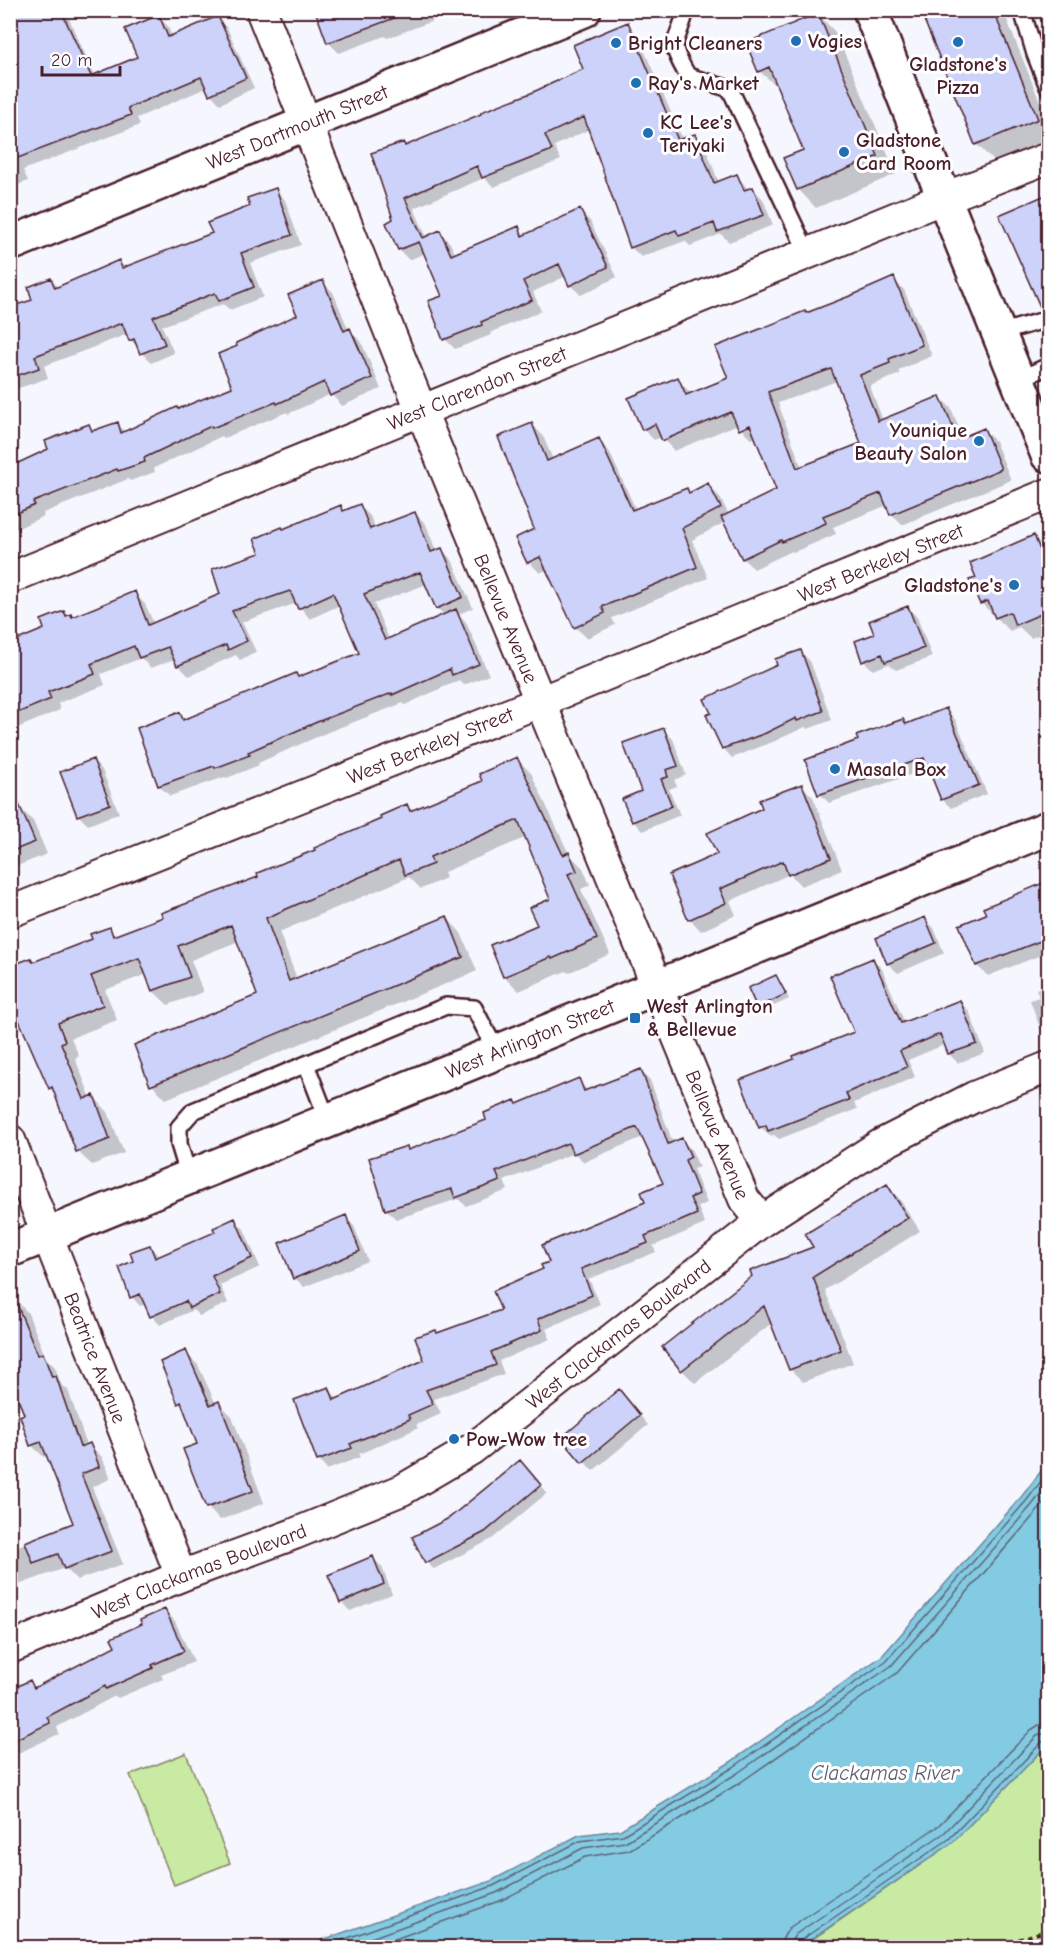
<svg xmlns="http://www.w3.org/2000/svg" width="1059" height="1958" viewBox="0 0 1059 1958" font-family="'Comic Neue',sans-serif">
<rect width="100%" height="100%" fill="#f5f6fe"/>
<filter id="ink" filterUnits="userSpaceOnUse"><feTurbulence type="fractalNoise" baseFrequency=".0167" numOctaves="2"/><feDisplacementMap in="SourceGraphic" scale="12" xChannelSelector="R" yChannelSelector="G"/><feConvolveMatrix kernelMatrix="1 2 1 2 8 2 1 2 1" color-interpolation-filters="sRGB"/></filter>
<g filter="url(#ink)">
<!-- green -->
<path fill="#c8eaa3" stroke="#898467" stroke-width="1.5" d="M 1048,1744 L 1048,1947 L 800,1948 L 952,1843 Z
M 186,1753 L 230,1863 L 174,1885 L 130,1775 Z"/>
<!-- water -->
<path fill="#82cbe3" stroke="#6c8699" stroke-width="1.5" d="M 1048,1462 L 1048,1744 L 952,1843 L 800,1947 L 302,1947 L 491,1881 L 579,1835 L 620,1830 L 729,1763 L 882,1656 L 1022,1496 Z"/>
<!-- shadow -->
<path fill="#0003" fill-rule="evenodd" d="M 10,10 L 65,10 L 95,76 L 139,58 L 158,17 L 168,26 L 172,37 L 217,18 L 227,28 L 254,88 L 220,104 L 211,94 L 208,87 L 137,118 L 140,125 L 23,170 L 28,181 L 10,188 Z
M 317,10 L 437,10 L 430,13 L 433,21 L 387,38 L 385,36 L 339,53 L 328,42 Z
M 922,10 L 1003,10 L 1048,122 L 1048,140 L 995,162 L 976,144 Z
M 818,14 L 836,33 L 896,174 L 816,208 L 798,189 L 805,151 L 779,88 L 759,71 Z
M 627,24 L 637,34 L 683,140 L 694,135 L 705,146 L 719,183 L 737,176 L 749,190 L 752,188 L 763,199 L 773,225 L 729,242 L 721,234 L 690,246 L 685,241 L 641,257 L 631,247 L 590,129 L 554,146 L 561,160 L 494,187 L 484,178 L 414,208 L 427,238 L 440,232 L 450,243 L 456,255 L 518,228 L 526,236 L 580,211 L 590,221 L 617,277 L 581,295 L 570,285 L 566,276 L 533,292 L 541,311 L 490,333 L 491,335 L 455,349 L 445,339 L 444,297 L 425,253 L 409,260 L 399,250 L 387,224 L 395,220 L 406,147 L 532,95 L 585,69 Z
M 276,190 L 285,200 L 301,245 L 250,263 L 263,297 L 230,310 L 223,304 L 162,326 L 174,353 L 151,363 L 131,340 L 128,334 L 44,366 L 48,378 L 10,391 L 10,309 L 34,301 L 51,280 L 59,288 L 119,262 L 125,268 L 214,234 Z
M 1048,196 L 1048,312 L 1041,304 L 1001,216 Z
M 893,279 L 904,290 L 932,356 L 899,370 L 900,374 L 870,386 L 883,421 L 940,397 L 951,408 L 963,438 L 984,430 L 995,441 L 1011,480 L 902,525 L 891,514 L 888,505 L 833,527 L 836,534 L 794,552 L 792,551 L 754,569 L 743,559 L 725,522 L 692,540 L 708,578 L 612,618 L 615,625 L 587,638 L 575,627 L 548,569 L 540,573 L 529,562 L 536,530 L 532,424 L 543,436 L 553,460 L 598,440 L 609,451 L 636,510 L 687,490 L 691,494 L 708,485 L 719,496 L 729,515 L 778,491 L 757,437 L 751,439 L 738,424 L 674,451 L 662,437 L 654,440 L 643,429 L 677,379 L 688,390 L 691,395 L 730,379 L 806,315 ZM 837,381 L 863,444 L 802,468 L 778,403 Z
M 322,282 L 333,292 L 349,331 L 361,341 L 381,389 L 342,406 L 331,394 L 288,414 L 287,412 L 224,438 L 222,436 L 154,468 L 155,472 L 130,481 L 128,479 L 43,513 L 44,516 L 16,529 L 10,524 L 10,468 L 50,450 L 89,426 L 95,432 L 117,424 L 126,432 L 234,388 L 299,315 Z
M 359,505 L 370,516 L 376,529 L 415,513 L 426,524 L 436,551 L 441,549 L 452,560 L 473,608 L 459,614 L 466,622 L 489,675 L 464,685 L 459,680 L 405,705 L 403,703 L 328,732 L 258,763 L 259,765 L 227,778 L 225,777 L 170,796 L 159,786 L 139,729 L 180,714 L 187,721 L 296,675 L 300,678 L 361,654 L 340,605 L 310,619 L 297,603 L 242,622 L 256,652 L 240,660 L 236,655 L 189,676 L 178,665 L 175,659 L 151,668 L 141,658 L 101,674 L 105,685 L 58,703 L 60,710 L 15,729 L 10,725 L 10,645 L 46,630 L 64,613 L 73,618 L 134,593 L 145,604 L 154,624 L 222,595 L 284,531 L 341,507 L 345,511 ZM 427,584 L 437,608 L 444,615 L 389,639 L 374,604 Z
M 1034,537 L 1048,553 L 1048,631 L 1031,638 L 1019,627 L 1010,631 L 981,603 Z
M 908,608 L 917,617 L 932,657 L 896,670 L 889,664 L 873,670 L 864,661 L 876,634 Z
M 801,652 L 810,661 L 832,720 L 808,729 L 805,727 L 775,741 L 732,758 L 723,748 L 779,666 Z
M 946,710 L 955,719 L 987,794 L 951,808 L 943,800 L 930,768 L 829,803 L 820,794 L 807,761 L 860,741 L 903,720 L 908,725 Z
M 663,730 L 673,739 L 686,775 L 674,780 L 677,786 L 669,789 L 680,815 L 642,831 L 633,821 Z
M 517,759 L 531,773 L 569,854 L 583,868 L 590,885 L 581,889 L 610,954 L 568,973 L 566,971 L 519,991 L 504,976 L 539,926 L 552,900 L 527,837 L 444,872 L 446,878 L 421,889 L 409,877 L 279,932 L 297,979 L 447,918 L 461,933 L 477,971 L 166,1099 L 152,1085 L 259,996 L 239,941 L 191,960 L 203,992 L 168,1005 L 153,991 L 147,974 L 105,990 L 117,1020 L 71,1038 L 79,1056 L 75,1058 L 91,1098 L 94,1097 L 108,1112 L 124,1153 L 92,1165 L 77,1151 L 56,1093 L 50,1088 L 31,959 L 35,963 L 93,939 L 109,929 L 116,936 L 260,878 L 383,820 L 407,806 L 413,812 L 484,782 Z
M 93,760 L 102,770 L 119,813 L 88,825 L 78,815 Z
M 801,785 L 813,797 L 842,870 L 801,886 L 790,874 L 730,901 L 736,915 L 701,931 L 690,919 L 764,808 Z
M 21,809 L 33,821 L 47,854 L 10,869 L 10,813 Z
M 1047,883 L 1048,885 L 1048,977 L 1041,955 L 988,976 L 977,966 L 988,915 Z
M 924,918 L 934,928 L 944,953 L 898,973 L 888,964 L 878,938 Z
M 873,959 L 882,969 L 905,1023 L 960,1002 L 969,1011 L 985,1053 L 958,1063 L 949,1054 L 946,1044 L 908,1060 L 915,1077 L 854,1103 L 857,1109 L 779,1139 L 774,1135 L 770,1136 L 761,1127 L 856,1033 Z
M 776,977 L 780,981 L 789,999 L 763,1011 L 759,1007 Z
M 1048,985 L 1048,1037 L 1040,1028 L 1030,1000 L 1039,997 L 1036,989 Z
M 641,1071 L 650,1080 L 673,1143 L 681,1140 L 691,1149 L 699,1167 L 693,1169 L 707,1203 L 698,1207 L 705,1224 L 653,1246 L 656,1252 L 589,1279 L 600,1304 L 546,1329 L 550,1339 L 499,1361 L 504,1374 L 434,1399 L 441,1414 L 416,1425 L 418,1428 L 359,1454 L 360,1457 L 327,1470 L 318,1460 L 328,1388 L 338,1399 L 425,1361 L 438,1334 L 503,1311 L 551,1262 L 647,1203 L 665,1183 L 643,1137 L 584,1162 L 574,1153 L 504,1181 L 508,1190 L 466,1206 L 458,1199 L 396,1219 L 386,1209 L 407,1148 L 410,1151 L 488,1120 L 515,1102 L 518,1105 L 578,1080 L 588,1091 Z
M 1048,1112 L 1048,1127 L 1043,1114 Z
M 886,1186 L 899,1198 L 920,1231 L 825,1290 L 853,1363 L 803,1382 L 790,1369 L 772,1323 L 695,1383 L 682,1370 L 664,1347 L 815,1247 Z
M 345,1217 L 354,1226 L 368,1261 L 304,1287 L 295,1278 Z
M 235,1220 L 244,1229 L 260,1267 L 220,1285 L 228,1303 L 199,1316 L 193,1310 L 160,1325 L 152,1316 L 146,1304 L 140,1306 L 132,1297 L 135,1262 L 150,1246 L 160,1258 L 217,1233 Z
M 16,1300 L 28,1313 L 46,1358 L 55,1367 L 61,1384 L 68,1390 L 87,1446 L 90,1445 L 102,1457 L 110,1476 L 110,1479 L 92,1487 L 123,1564 L 77,1580 L 65,1568 L 10,1588 L 10,1549 L 75,1524 L 48,1456 L 44,1457 L 31,1445 L 10,1303 Z
M 185,1352 L 198,1365 L 216,1404 L 219,1403 L 232,1416 L 264,1503 L 220,1520 L 207,1507 L 198,1445 L 185,1409 L 179,1403 Z
M 619,1391 L 648,1425 L 593,1471 L 563,1438 Z
M 527,1469 L 547,1493 L 492,1539 L 434,1569 L 426,1562 L 450,1520 Z
M 373,1558 L 382,1567 L 392,1594 L 350,1611 L 341,1602 Z
M 165,1611 L 175,1621 L 194,1662 L 161,1675 L 163,1679 L 118,1698 L 115,1696 L 57,1727 L 59,1734 L 10,1757 L 10,1691 L 30,1682 L 37,1689 L 117,1646 Z"/>
<g fill="none" stroke-linecap="round" stroke-linejoin="round">
<!-- shore -->
<path stroke="#606475" stroke-width="1.5" d="M 320,1948 L 493,1886 L 580,1841 L 623,1835 L 732,1768 L 886,1661 L 1027,1500 L 1048,1472
M 343,1948 L 496,1893 L 583,1848 L 625,1842 L 736,1774 L 891,1666 L 1032,1505 L 1048,1484
M 370,1948 L 500,1901 L 585,1857 L 629,1850 L 741,1782 L 897,1673 L 1048,1499
M 781,1948 L 783,1938 L 789,1928 L 938,1826 L 1031,1730 L 1039,1725 L 1048,1723
M 790,1948 L 792,1940 L 796,1934 L 944,1833 L 1037,1736 L 1048,1732
M 798,1948 L 801,1940 L 949,1839 L 1042,1742 L 1048,1740"/>
</g>
<!-- building -->
<path fill="#ccd2fa" stroke="#4a1f2b" stroke-width="1.5" fill-rule="evenodd" d="M 10,10 L 61,10 L 91,76 L 137,57 L 125,29 L 159,15 L 168,37 L 218,16 L 246,78 L 209,95 L 201,77 L 128,108 L 131,115 L 10,161 Z
M 315,10 L 408,10 L 408,13 L 327,43 Z
M 920,10 L 993,10 L 1038,119 L 975,145 Z
M 818,13 L 878,156 L 797,190 L 783,158 L 803,150 L 769,67 L 758,72 L 746,43 Z
M 628,22 L 678,140 L 695,134 L 714,183 L 737,174 L 744,190 L 753,187 L 764,215 L 717,232 L 714,223 L 679,236 L 676,230 L 630,248 L 584,117 L 545,135 L 552,150 L 482,178 L 477,166 L 405,198 L 423,238 L 440,230 L 451,255 L 519,226 L 522,236 L 580,209 L 608,267 L 569,286 L 559,264 L 523,281 L 532,300 L 481,322 L 482,325 L 443,340 L 428,301 L 442,296 L 419,242 L 398,250 L 386,223 L 393,219 L 371,153 L 404,142 L 405,146 L 481,114 L 481,112 L 531,93 L 583,69 L 573,45 Z
M 276,188 L 292,235 L 241,253 L 254,287 L 219,301 L 215,293 L 153,317 L 165,344 L 140,354 L 134,339 L 129,341 L 122,323 L 35,356 L 39,368 L 10,378 L 10,307 L 32,300 L 28,287 L 51,278 L 55,288 L 119,260 L 122,268 L 212,233 L 207,223 L 250,206 L 247,198 Z
M 1048,194 L 1048,309 L 1042,311 L 999,215 Z
M 894,277 L 922,345 L 889,359 L 890,363 L 860,375 L 878,421 L 940,396 L 958,439 L 984,428 L 1001,469 L 890,515 L 881,493 L 823,516 L 826,523 L 782,542 L 781,540 L 742,559 L 721,517 L 776,490 L 750,425 L 739,430 L 731,412 L 662,441 L 655,424 L 642,430 L 628,398 L 678,377 L 686,395 L 728,378 L 715,347 L 805,311 L 806,313 L 855,294 ZM 831,369 L 861,443 L 797,468 L 768,392 Z
M 323,280 L 344,331 L 350,328 L 372,378 L 330,396 L 324,382 L 277,404 L 276,402 L 212,428 L 211,426 L 144,458 L 145,462 L 118,471 L 117,469 L 33,502 L 35,505 L 10,516 L 10,452 L 16,464 L 48,449 L 45,441 L 89,424 L 92,431 L 118,422 L 121,433 L 177,407 L 178,409 L 232,387 L 218,354 L 237,346 L 236,343 L 297,315 L 288,295 Z
M 532,423 L 547,461 L 599,438 L 632,510 L 687,488 L 689,493 L 708,483 L 721,508 L 682,528 L 697,567 L 602,607 L 605,613 L 574,628 L 540,557 L 527,563 L 515,538 L 534,529 L 498,437 Z
M 360,504 L 370,529 L 415,512 L 431,552 L 442,548 L 463,597 L 436,609 L 420,572 L 364,594 L 385,640 L 456,609 L 479,664 L 452,675 L 450,669 L 392,695 L 392,693 L 317,722 L 248,752 L 250,755 L 215,768 L 214,766 L 158,786 L 137,728 L 180,712 L 183,720 L 296,673 L 298,677 L 359,653 L 333,593 L 298,609 L 290,591 L 232,611 L 247,641 L 228,650 L 226,645 L 177,666 L 168,647 L 139,658 L 134,646 L 91,664 L 95,674 L 48,692 L 51,699 L 10,716 L 10,643 L 44,629 L 41,620 L 64,611 L 66,616 L 71,614 L 72,617 L 135,591 L 148,625 L 220,594 L 212,569 L 260,553 L 254,539 L 282,527 L 283,529 L 341,505 L 343,511 Z
M 1034,535 L 1048,570 L 1048,611 L 1015,625 L 1010,612 L 995,618 L 988,601 L 980,604 L 969,580 L 976,578 L 970,563 Z
M 908,606 L 924,648 L 885,662 L 882,654 L 862,662 L 855,641 L 874,634 L 869,621 Z
M 801,650 L 823,711 L 797,721 L 796,718 L 766,733 L 722,749 L 706,715 L 711,713 L 704,699 L 777,665 L 775,659 Z
M 946,708 L 979,785 L 941,800 L 924,758 L 818,795 L 805,760 L 858,740 L 856,736 L 903,719 L 906,724 Z
M 664,728 L 678,766 L 666,770 L 668,777 L 661,779 L 672,806 L 632,822 L 622,799 L 641,791 L 623,743 Z
M 517,757 L 563,855 L 569,852 L 577,871 L 568,874 L 597,939 L 552,959 L 551,957 L 503,977 L 490,945 L 537,925 L 529,908 L 550,899 L 518,820 L 430,857 L 433,864 L 405,875 L 399,860 L 266,918 L 289,981 L 447,916 L 463,957 L 150,1086 L 134,1045 L 257,995 L 231,925 L 178,946 L 190,977 L 152,991 L 139,958 L 91,976 L 103,1005 L 58,1023 L 65,1041 L 61,1043 L 84,1099 L 94,1095 L 110,1139 L 76,1152 L 52,1087 L 49,1089 L 10,1000 L 10,966 L 31,958 L 33,962 L 92,939 L 90,934 L 110,927 L 113,936 L 163,917 L 161,913 L 258,877 L 257,873 L 315,850 L 314,848 L 381,819 L 380,816 L 407,804 L 410,811 L 482,781 L 479,774 Z
M 93,759 L 110,804 L 77,816 L 60,772 Z
M 10,783 L 35,842 L 10,852 Z
M 802,784 L 831,858 L 788,875 L 783,861 L 720,889 L 726,903 L 688,920 L 669,875 L 717,854 L 707,833 L 762,808 L 759,800 Z
M 1048,881 L 1048,938 L 976,966 L 959,925 L 986,914 L 983,908 Z
M 925,917 L 936,943 L 887,964 L 876,938 Z
M 873,958 L 901,1023 L 960,1000 L 977,1044 L 948,1054 L 940,1034 L 900,1051 L 907,1067 L 846,1093 L 849,1100 L 768,1131 L 766,1125 L 759,1128 L 740,1080 L 794,1059 L 793,1056 L 854,1032 L 830,976 Z
M 776,975 L 786,994 L 757,1008 L 748,988 Z
M 641,1069 L 668,1144 L 682,1138 L 691,1157 L 685,1160 L 699,1194 L 690,1198 L 697,1214 L 645,1236 L 648,1243 L 581,1269 L 592,1295 L 538,1319 L 542,1330 L 491,1352 L 496,1365 L 426,1390 L 433,1404 L 408,1415 L 410,1419 L 350,1444 L 352,1448 L 317,1461 L 294,1400 L 329,1387 L 334,1400 L 424,1360 L 415,1337 L 436,1330 L 437,1333 L 501,1310 L 493,1291 L 543,1269 L 541,1265 L 549,1262 L 542,1245 L 645,1202 L 641,1192 L 663,1183 L 637,1127 L 573,1154 L 568,1143 L 496,1172 L 500,1181 L 455,1198 L 452,1189 L 385,1210 L 369,1158 L 407,1146 L 408,1150 L 486,1120 L 484,1113 L 515,1100 L 517,1104 L 579,1078 L 584,1091 Z
M 887,1184 L 908,1218 L 813,1277 L 841,1350 L 789,1370 L 764,1306 L 681,1371 L 662,1347 L 752,1276 L 750,1271 L 813,1247 L 805,1234 Z
M 346,1215 L 360,1251 L 293,1279 L 279,1243 Z
M 235,1218 L 252,1258 L 212,1276 L 220,1294 L 189,1308 L 186,1301 L 150,1317 L 140,1294 L 130,1298 L 119,1267 L 133,1261 L 130,1252 L 150,1245 L 155,1258 L 215,1232 L 213,1228 Z
M 10,1288 L 38,1355 L 43,1353 L 52,1377 L 56,1376 L 80,1447 L 90,1443 L 98,1463 L 99,1467 L 81,1474 L 112,1551 L 64,1569 L 58,1554 L 33,1563 L 25,1542 L 73,1523 L 41,1442 L 30,1446 L 20,1416 L 24,1414 L 10,1379 Z
M 186,1350 L 210,1405 L 219,1401 L 253,1491 L 206,1508 L 183,1449 L 197,1444 L 181,1402 L 178,1404 L 160,1362 Z
M 619,1389 L 640,1415 L 582,1463 L 561,1438 Z
M 520,1460 L 541,1485 L 485,1532 L 425,1563 L 412,1537 L 449,1518 Z
M 373,1556 L 384,1584 L 340,1603 L 328,1575 Z
M 165,1609 L 184,1651 L 152,1665 L 153,1668 L 106,1689 L 105,1686 L 47,1717 L 50,1723 L 10,1742 L 10,1690 L 30,1680 L 34,1688 L 115,1646 L 111,1638 L 142,1624 L 140,1620 Z"/>
<g fill="none" stroke-linecap="round" stroke-linejoin="round">
<defs>
<path id="lane" d="M 686,10 C 677,47 666,39 688,76 L 730,89 L 808,254
M 1022,10 L 1035,54 L 1048,87
M 999,333 L 1048,319
M 1018,380 L 1048,366
M 306,1064 L 328,1121
M 189,1177 L 179,1144 L 179,1127 L 193,1111 L 446,1006 L 474,1008 L 497,1052"/>
<g id="street">
<path id="s1" d="M 261,10 L 431,435 L 744,1199 L 762,1221"/>
<path id="s2" d="M 10,578 L 944,198 L 1048,158"/>
<path id="s3" d="M 10,912 L 542,701 L 1048,494"/>
<path id="s4" d="M 10,1140 L 181,1576"/>
<path id="s5" d="M 10,1648 L 181,1576 L 294,1534 L 402,1490 L 472,1449 L 762,1221 L 880,1145 L 974,1097 L 1048,1067"/>
</g>
<g id="secondary">
<path d="M 870,10 L 944,198 L 1048,455"/>
<path id="s6" d="M 10,244 L 584,10"/>
<path id="s7" d="M 10,1250 L 1048,828"/>
</g>
</defs>
<!-- lane casing -->
<use href="#lane" stroke="#4a1f2b" stroke-width="20"/>
<!-- street casing -->
<use href="#street" stroke="#4a1f2b" stroke-width="34"/>
<!-- secondary casing -->
<use href="#secondary" stroke="#4a1f2b" stroke-width="38"/>
<!-- path -->
<path stroke="#4a1f2b" stroke-width="4" stroke-dasharray="4.5 4.5" stroke-linecap="butt" d="M 993,1948 L 1048,1930"/>
<!-- lane -->
<use href="#lane" stroke="#fff" stroke-width="15"/>
<!-- street -->
<use href="#street" stroke="#fff" stroke-width="30"/>
<!-- secondary -->
<use href="#secondary" stroke="#fff" stroke-width="33"/>
</g>
</g>
<!-- markers -->
<g fill="#1f6fb2" stroke="#fff" stroke-width="2">
<circle cx="796" cy="41" r="6"/>
<circle cx="958" cy="42" r="6"/>
<circle cx="616" cy="43" r="6"/>
<circle cx="636" cy="83" r="6"/>
<circle cx="648" cy="133" r="6"/>
<circle cx="844" cy="152" r="6"/>
<circle cx="979" cy="441" r="6"/>
<circle cx="1014" cy="585" r="6"/>
<circle cx="835" cy="769" r="6"/>
<rect x="629" y="1012" width="12" height="12" rx="3"/>
<circle cx="454" cy="1439" r="6"/>
</g>
<g text-anchor="middle" stroke-width="6" stroke-linejoin="round" paint-order="stroke">
<!-- poi labels -->
<g font-size="20" font-weight="bold" fill="#4a1f2b" stroke="#fff" text-anchor="start">
<text x="808" y="48">Vogies</text>
<text x="628" y="50">Bright Cleaners</text>
<text x="958" y="71" text-anchor="middle">Gladstone's<tspan x="958" dy="23">Pizza</tspan></text>
<text x="648" y="90">Ray's Market</text>
<text x="660" y="129">KC Lee's<tspan x="660" dy="23">Teriyaki</tspan></text>
<text x="856" y="147">Gladstone<tspan x="856" dy="23">Card Room</tspan></text>
<text x="967" y="437" text-anchor="end">Younique<tspan x="967" dy="23">Beauty Salon</tspan></text>
<text x="1002" y="592" text-anchor="end">Gladstone's</text>
<text x="847" y="776">Masala Box</text>
<text x="647" y="1013">West Arlington<tspan x="647" dy="23">&amp; Bellevue</tspan></text>
<text x="466" y="1446">Pow-Wow tree</text>
</g>
<!-- street labels -->
<g font-size="20" fill="#4a1f2b" stroke="#fff">
<text dy="7" stroke="none"><textPath href="#s6" startOffset="310">West Dartmouth Street</textPath></text>
<text dy="7" stroke="none"><textPath href="#s2" startOffset="504">West Clarendon Street</textPath></text>
<text dy="7" stroke="none"><textPath href="#s3" startOffset="938">West Berkeley Street</textPath></text>
<text dy="7" stroke="none"><textPath href="#s1" startOffset="656">Bellevue Avenue</textPath></text>
<text dy="7" stroke="none"><textPath href="#s3" startOffset="452">West Berkeley Street</textPath></text>
<text dy="7" stroke="none"><textPath href="#s7" startOffset="561">West Arlington Street</textPath></text>
<text dy="7" stroke="none"><textPath href="#s1" startOffset="1214">Bellevue Avenue</textPath></text>
<text dy="7" stroke="none"><textPath href="#s5" startOffset="690">West Clackamas Boulevard</textPath></text>
<text dy="7" stroke="none"><textPath href="#s4" startOffset="234">Beatrice Avenue</textPath></text>
<text dy="7" stroke="none"><textPath href="#s5" startOffset="204">West Clackamas Boulevard</textPath></text>
</g>
<!-- water labels -->
<g font-size="21" font-style="italic" fill="#5e5b6b" stroke="#fff">
<text x="885" y="1780">Clackamas River</text>
</g>
</g>
<!-- margin -->
<rect width="1059" height="1958" fill="none" stroke="#fff" stroke-width="36"/>
<rect x="18" y="18" width="1023" height="1922" fill="none" stroke="#4a1f2b" stroke-width="2" filter="url(#ink)"/>
<!-- scale -->
<path d="M42 66v9h78v-9" fill="none" stroke="#4a1f2b" stroke-width="3"/>
<text x="51" y="66" font-size="18" fill="#4a1f2b" stroke="#ffffff" stroke-width="4.5" paint-order="stroke">20 m</text>
</svg>
